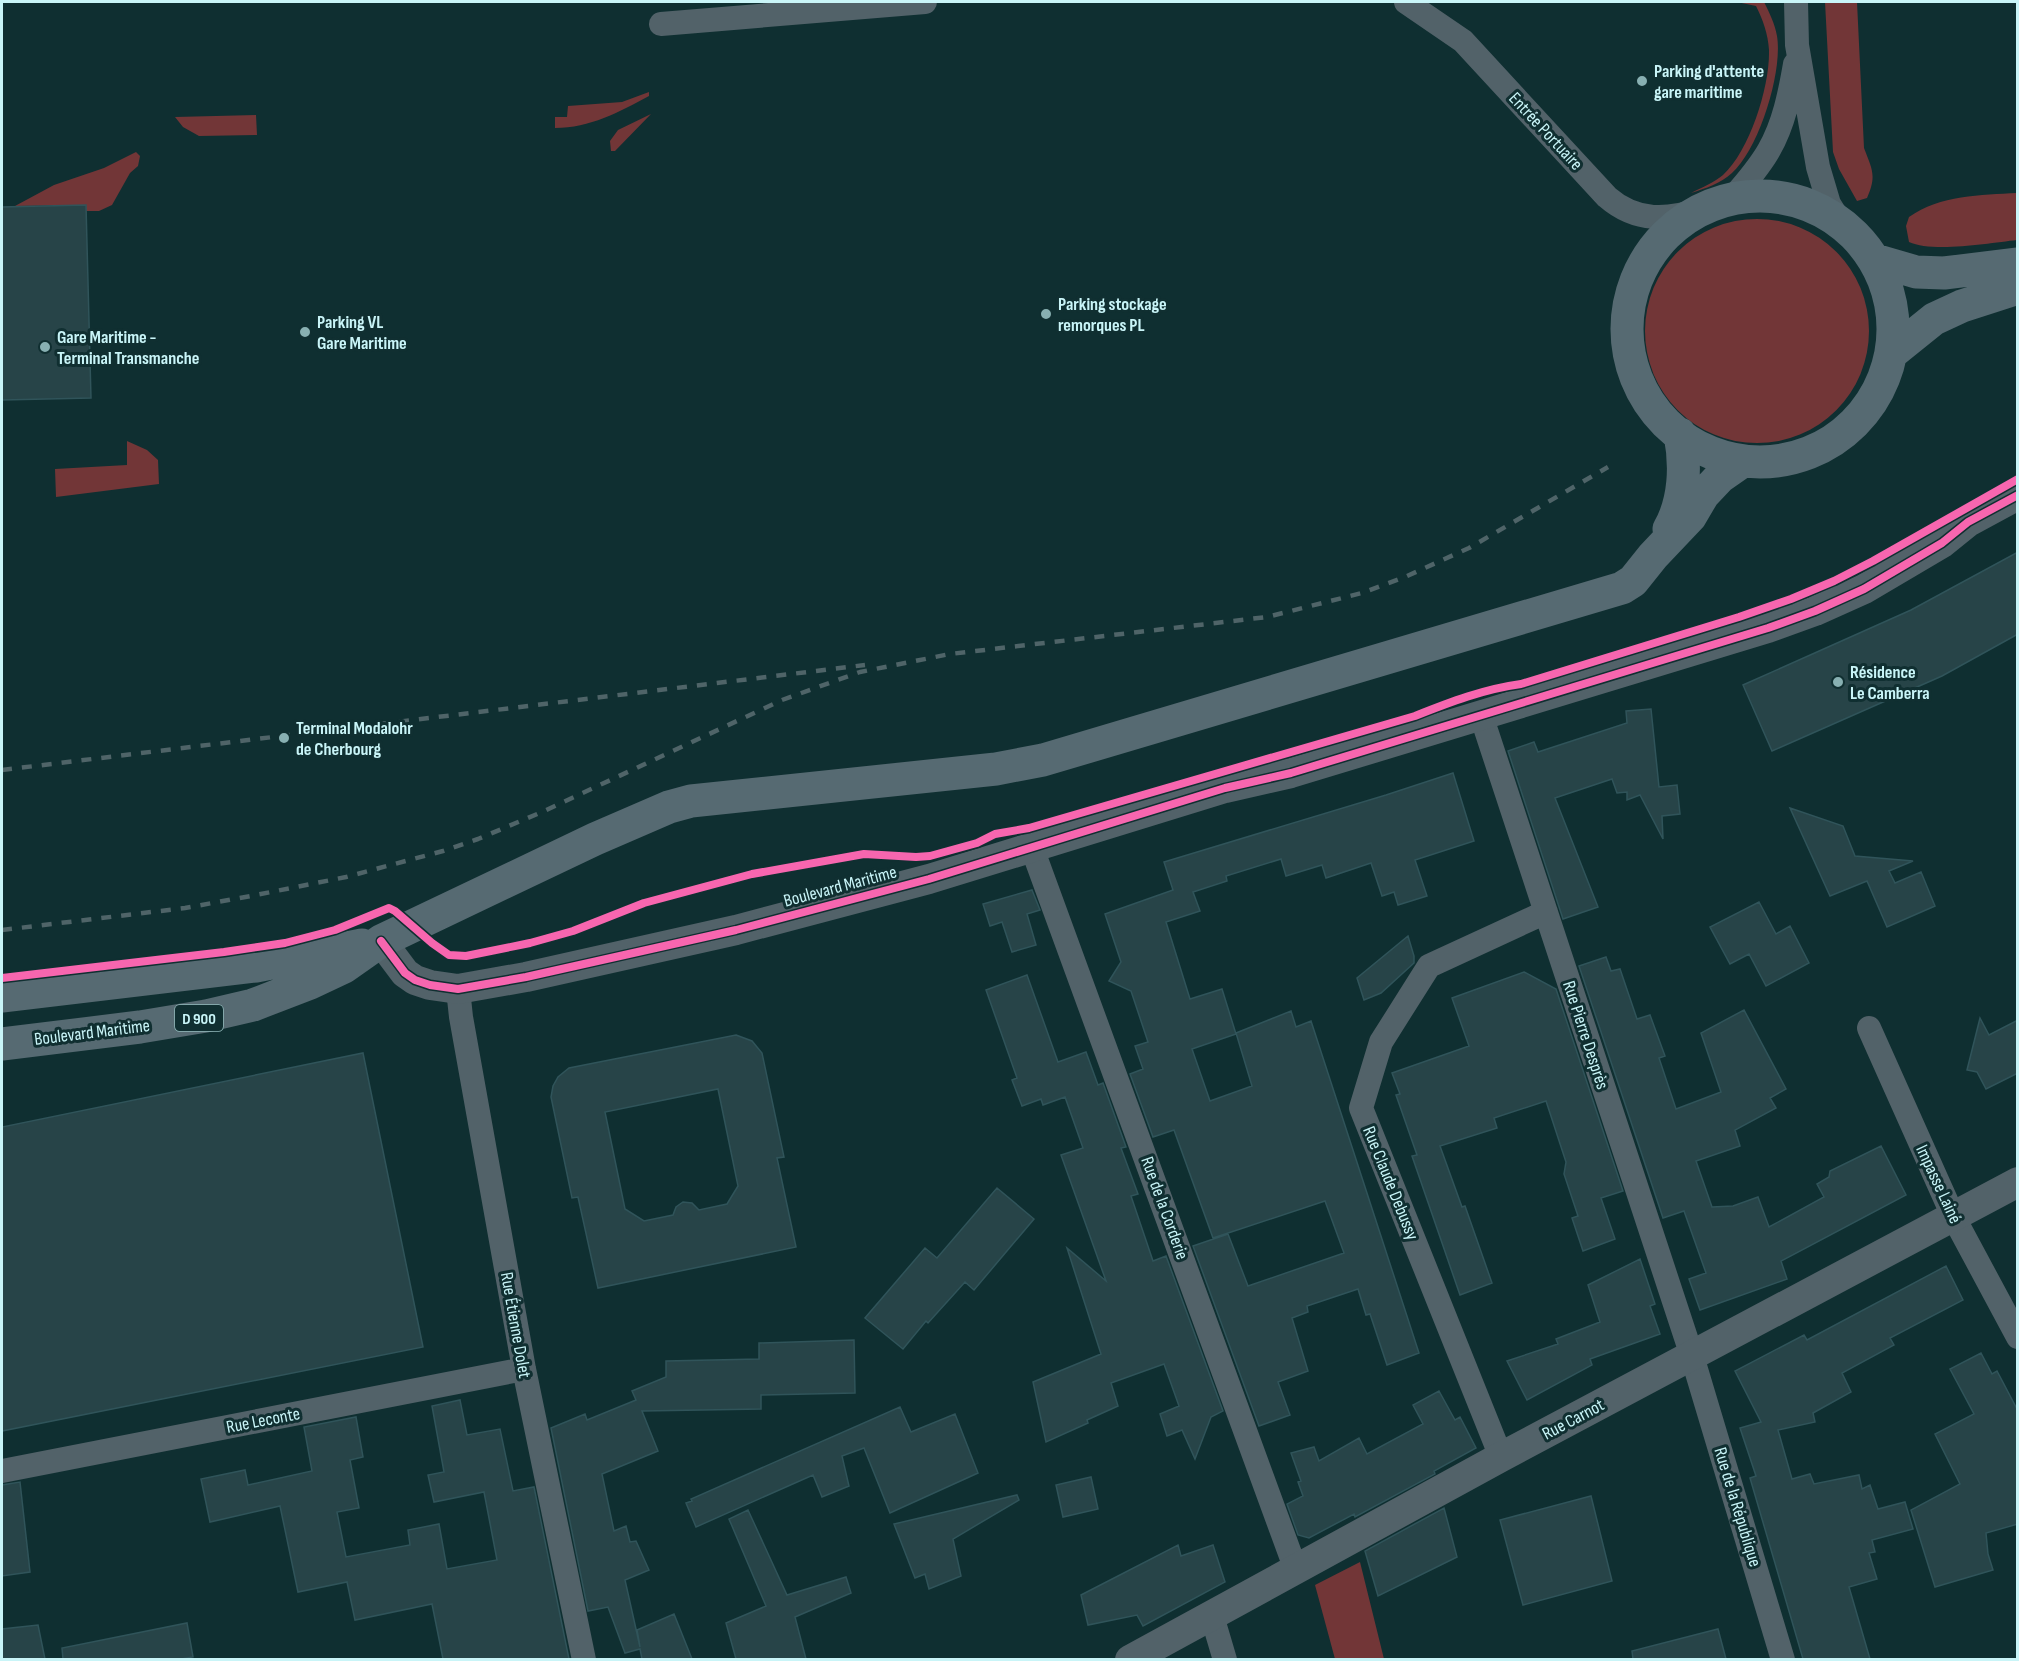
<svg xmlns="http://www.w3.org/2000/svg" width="2019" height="1661" viewBox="0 0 2019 1661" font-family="'Sofia Sans Condensed',sans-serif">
<rect width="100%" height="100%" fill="#0f2f31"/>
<!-- green -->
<path fill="#723637" d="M 1737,2 L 1764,2 C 1769,12 1775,24 1777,36 C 1783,72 1759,149 1732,173 C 1720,184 1706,188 1691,193 C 1701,188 1715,182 1723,175 C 1750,150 1770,86 1769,50 C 1768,34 1763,20 1756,6 Z
M 1825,2 L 1857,2 L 1864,148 C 1872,169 1877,176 1867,198 L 1857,201 L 1839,169 L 1833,152 Z
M 649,92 L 649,96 C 619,112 590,128 555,128 L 555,117 L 567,117 L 568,106 L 622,102 Z
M 651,114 L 615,151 L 611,151 L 610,141 L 618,130 Z
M 256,115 L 257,135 L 199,136 L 183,127 L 175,117 Z
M 136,152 L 140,156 L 138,166 L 130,173 L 112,205 L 99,211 L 86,211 L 85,205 L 15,206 L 54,185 L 104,168 Z
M 2017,193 L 2017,240 C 1990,243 1933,253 1909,242 L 1906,226 L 1909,217 C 1940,195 1981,195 2017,193 Z
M1645 331a112 112 0 1 1 224 0a112 112 0 1 1-224 0Z
M 127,441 L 147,450 L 158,460 L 159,484 L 56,497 L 55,469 L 127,465 Z
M 1360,1562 L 1384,1659 L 1335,1659 L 1315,1585 Z"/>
<!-- building -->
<path fill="#274448" stroke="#30545a" stroke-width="1.5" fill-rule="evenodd" d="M 86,205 L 91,398 L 2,400 L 2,207 Z
M 2018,552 L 2018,634 L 1942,676 L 1772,751 L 1743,685 L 1911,610 Z
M 1651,709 L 1659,787 L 1677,785 L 1680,814 L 1662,816 L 1663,839 L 1640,795 L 1627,800 L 1627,792 L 1617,793 L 1612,779 L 1555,798 L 1598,907 L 1563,919 L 1508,751 L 1534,742 L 1538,752 L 1627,723 L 1626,711 Z
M 1453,773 L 1474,841 L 1415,860 L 1427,896 L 1398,905 L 1394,892 L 1382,896 L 1371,863 L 1326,878 L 1322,865 L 1286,876 L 1281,859 L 1226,876 L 1227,881 L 1193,892 L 1200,911 L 1166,922 L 1190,999 L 1222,989 L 1236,1034 L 1192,1049 L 1210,1101 L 1252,1086 L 1236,1033 L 1291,1011 L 1296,1027 L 1311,1021 L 1419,1353 L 1387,1365 L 1370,1314 L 1366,1315 L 1358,1289 L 1307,1306 L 1308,1312 L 1292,1318 L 1308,1371 L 1278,1382 L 1290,1415 L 1259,1426 L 1193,1246 L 1228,1234 L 1248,1286 L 1344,1253 L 1325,1201 L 1213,1238 L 1174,1130 L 1153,1137 L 1130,1074 L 1143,1069 L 1135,1046 L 1148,1042 L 1131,991 L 1109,981 L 1121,962 L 1105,914 L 1173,890 L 1164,862 L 1386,795 Z
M 1790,808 L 1843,826 L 1855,856 L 1913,861 L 1889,871 L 1895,883 L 1921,872 L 1935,906 L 1887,927 L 1867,881 L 1830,896 Z
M 1032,890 L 1040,910 L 1027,914 L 1036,945 L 1012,952 L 1002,922 L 990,926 L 983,904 Z
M 1759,902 L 1776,934 L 1790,926 L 1809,963 L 1766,986 L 1749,954 L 1730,964 L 1710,927 Z
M 1408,936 L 1414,956 L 1414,963 L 1381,993 L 1364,1000 L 1357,978 Z
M 1606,957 L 1611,971 L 1620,969 L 1637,1019 L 1650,1015 L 1665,1056 L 1659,1058 L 1676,1109 L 1721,1092 L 1701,1033 L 1744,1010 L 1786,1089 L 1770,1098 L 1776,1108 L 1735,1130 L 1740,1146 L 1696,1161 L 1712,1207 L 1733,1206 L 1758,1197 L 1769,1227 L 1824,1197 L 1817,1184 L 1829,1177 L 1830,1171 L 1881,1146 L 1906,1195 L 1781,1261 L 1787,1279 L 1700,1310 L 1689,1279 L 1706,1273 L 1684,1211 L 1663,1218 L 1579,966 Z
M 1524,972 L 1556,989 L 1623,1191 L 1601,1198 L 1615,1239 L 1583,1251 L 1572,1218 L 1578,1216 L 1564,1174 L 1566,1162 L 1546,1101 L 1494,1118 L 1497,1128 L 1440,1146 L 1462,1207 L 1465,1206 L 1492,1283 L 1460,1295 L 1412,1156 L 1417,1155 L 1396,1095 L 1400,1094 L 1392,1073 L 1469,1046 L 1452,998 Z
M 1027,975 L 1058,1062 L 1086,1052 L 1098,1085 L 1103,1083 L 1126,1147 L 1121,1148 L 1138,1194 L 1131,1196 L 1153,1261 L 1166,1256 L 1223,1411 L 1211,1417 L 1195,1459 L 1182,1430 L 1167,1436 L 1160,1414 L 1179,1406 L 1164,1364 L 1111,1383 L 1118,1406 L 1087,1420 L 1088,1423 L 1046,1442 L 1033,1382 L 1101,1354 L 1067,1248 L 1106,1281 L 1061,1155 L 1083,1148 L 1065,1097 L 1043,1105 L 1041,1099 L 1022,1106 L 1012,1080 L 1017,1078 L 986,990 Z
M 1980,1018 L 1989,1035 L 2018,1020 L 2018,1073 L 1986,1089 L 1977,1072 L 1967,1070 Z
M 736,1035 L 752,1041 L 762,1053 L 784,1157 L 777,1158 L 796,1247 L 598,1288 L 578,1197 L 572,1198 L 551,1097 L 553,1086 L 558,1077 L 569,1068 ZM 718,1089 L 738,1186 L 727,1204 L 699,1210 L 692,1203 L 683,1202 L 676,1207 L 673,1215 L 644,1221 L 625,1209 L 605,1112 Z
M 363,1053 L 423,1347 L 2,1431 L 2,1127 Z
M 997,1188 L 1034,1219 L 974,1290 L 965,1282 L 928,1323 L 926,1321 L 903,1349 L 865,1318 L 925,1248 L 937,1258 Z
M 1640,1259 L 1655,1304 L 1650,1306 L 1660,1334 L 1590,1359 L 1592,1365 L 1527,1400 L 1507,1361 L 1558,1344 L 1556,1339 L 1600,1322 L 1588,1285 Z
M 1946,1266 L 1963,1300 L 1890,1338 L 1894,1345 L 1842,1373 L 1851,1392 L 1813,1413 L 1815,1422 L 1778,1430 L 1792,1479 L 1810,1474 L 1814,1484 L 1859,1475 L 1862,1489 L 1870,1485 L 1878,1509 L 1905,1502 L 1913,1529 L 1872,1540 L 1875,1552 L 1869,1553 L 1877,1579 L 1849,1587 L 1870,1659 L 1803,1659 L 1750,1478 L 1756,1476 L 1740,1428 L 1761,1422 L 1735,1371 L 1804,1335 L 1807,1340 Z
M 854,1340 L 855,1393 L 761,1395 L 761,1409 L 642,1411 L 658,1451 L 602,1474 L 614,1531 L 626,1526 L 630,1542 L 636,1541 L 649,1570 L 625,1580 L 640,1647 L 637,1630 L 674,1614 L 692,1659 L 642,1659 L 640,1649 L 625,1653 L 608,1607 L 588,1611 L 551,1428 L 585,1414 L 587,1420 L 636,1400 L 632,1391 L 666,1377 L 666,1361 L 759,1359 L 759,1343 Z
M 1981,1353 L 1992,1374 L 1997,1371 L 2018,1411 L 2018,1524 L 1986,1533 L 1988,1554 L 1993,1570 L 1935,1587 L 1911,1510 L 1960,1484 L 1935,1434 L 1974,1414 L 1950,1369 Z
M 1439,1391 L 1455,1420 L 1460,1417 L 1476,1448 L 1434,1471 L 1435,1474 L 1355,1517 L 1354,1514 L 1309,1538 L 1298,1535 L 1287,1504 L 1303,1496 L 1298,1482 L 1301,1481 L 1291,1453 L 1314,1447 L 1319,1461 L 1359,1438 L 1367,1454 L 1423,1424 L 1413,1405 Z
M 460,1400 L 467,1435 L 500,1429 L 513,1491 L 534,1487 L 569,1659 L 443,1659 L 432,1604 L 355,1620 L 347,1582 L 298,1592 L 280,1506 L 210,1522 L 201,1479 L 245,1470 L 248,1485 L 312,1471 L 304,1427 L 356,1417 L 363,1457 L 350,1460 L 359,1508 L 337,1512 L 346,1557 L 410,1545 L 408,1530 L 439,1524 L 447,1569 L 497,1560 L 484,1492 L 434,1502 L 428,1475 L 444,1472 L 432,1406 Z
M 900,1407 L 911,1432 L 955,1414 L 978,1473 L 890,1513 L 864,1448 L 842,1456 L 849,1486 L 822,1497 L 813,1475 L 696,1527 L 686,1503 L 692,1501 L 691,1499 Z
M 1091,1477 L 1098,1509 L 1063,1517 L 1056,1485 Z
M 20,1482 L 30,1572 L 2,1576 L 2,1485 Z
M 1017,1495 L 1019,1500 L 953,1539 L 961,1576 L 929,1589 L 925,1574 L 915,1578 L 894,1524 Z
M 1591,1496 L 1612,1581 L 1523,1605 L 1500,1520 Z
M 1444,1508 L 1457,1557 L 1378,1596 L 1365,1551 Z
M 748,1510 L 787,1595 L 846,1577 L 851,1593 L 795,1617 L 806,1659 L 736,1659 L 726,1623 L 766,1606 L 729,1519 Z
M 1178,1545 L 1181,1556 L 1213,1545 L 1225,1582 L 1143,1626 L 1137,1615 L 1088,1625 L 1081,1595 Z
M 187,1623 L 193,1657 L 181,1659 L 63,1659 L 62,1648 Z
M 38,1625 L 45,1659 L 2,1659 L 2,1629 Z
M 1718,1629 L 1726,1659 L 1633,1659 L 1632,1651 Z"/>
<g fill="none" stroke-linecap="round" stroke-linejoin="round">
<!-- minor -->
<path stroke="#526269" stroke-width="24" d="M 1406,2 L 1463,41 L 1607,197 C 1637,223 1668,220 1703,209
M 1796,2 L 1797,45 L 1818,167 L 1829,204 L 1841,223
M 661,24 L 925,2
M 1732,199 C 1745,183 1759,168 1769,150 C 1784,124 1790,93 1795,64
M 1481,715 L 1692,1356 L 1783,1660
M 1032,848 L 1296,1570
M 458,989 L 461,1017 L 524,1369 L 584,1660
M 1869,1028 L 1953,1216 L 2018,1337
M 1501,1457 L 1361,1108 L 1381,1042 L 1429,966 L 1546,912
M 2,1471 L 524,1369
M 1212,1616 L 1225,1660"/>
<!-- tertiary -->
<path stroke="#526269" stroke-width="30" d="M 381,941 L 405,973 L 415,980 L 430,985 L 458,989 L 526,977 L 736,930 L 929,879 L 1225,788 L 1291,773 L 1768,628 L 1815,611 L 1864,589 L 1942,543 L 1968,522 L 2018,495
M 1130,1660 L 1501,1457 L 2018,1182"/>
<!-- primary -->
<path stroke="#566a72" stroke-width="33" d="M1627 329a133 133 0 1 1 266 0a133 133 0 1 1-266 0Z
M 1875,260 L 1916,272 L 1944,273 L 2018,264
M 1893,352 L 1934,319 L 1962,306 L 2018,288
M 1669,529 C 1685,501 1686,465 1680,434
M 2,996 L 256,966 L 362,945
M 2,1044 L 140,1027 L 206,1016 L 253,1005 L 310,983 L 344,967 L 381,941 L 595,839 L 669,807 L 691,801 L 996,769 L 1043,760 L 1622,588 L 1633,581 L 1653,556 L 1690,517 L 1703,495 L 1720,477 L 1743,461"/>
<!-- rail -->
<path stroke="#4f6468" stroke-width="4.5" stroke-dasharray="10 10" stroke-linecap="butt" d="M 2,770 L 865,665
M 2,930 L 185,908 L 256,895 L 346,877 L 443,851 L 478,839 L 542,812 L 782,700 L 860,672 L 950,654 L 1267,617 L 1362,593 L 1405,577 L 1469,548 L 1608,467"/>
<defs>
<path id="cycleway" d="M 381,941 L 405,973 L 415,980 L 430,985 L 458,989 L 526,977 L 736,930 L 929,879 L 1225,788 L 1291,773 L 1768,628 L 1815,611 L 1864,589 L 1942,543 L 1968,522 L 2018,495
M 2,978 L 224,952 L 285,943 L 335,930 L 389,908 L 395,911 L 432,943 L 449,955 L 466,956 L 530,943 L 573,931 L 644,903 L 752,874 L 864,854 L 916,857 L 930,856 L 977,843 L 995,834 L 1029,828 L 1415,716 C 1450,702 1484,689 1521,684 L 1739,617 L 1791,599 L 1834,581 L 1873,561 L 2018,479"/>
</defs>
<!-- cycleway casing -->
<use href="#cycleway" stroke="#102f31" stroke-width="11"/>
<!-- cycleway -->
<use href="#cycleway" stroke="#f766af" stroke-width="8"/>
</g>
<!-- markers -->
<g fill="#88b0b2" stroke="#102f31" stroke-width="2">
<circle cx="1642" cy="81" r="6"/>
<circle cx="1046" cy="314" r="6"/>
<circle cx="305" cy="332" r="6"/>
<circle cx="45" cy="347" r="6"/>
<circle cx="1838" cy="682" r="6"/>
<circle cx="284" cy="738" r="6"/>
</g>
<g text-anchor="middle" stroke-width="6" stroke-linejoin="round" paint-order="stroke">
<!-- shield labels -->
<rect fill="#102f31" stroke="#92babc" stroke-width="1.5" x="175" y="1005" width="48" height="26" rx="4.5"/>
<g font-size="16" font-weight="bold" fill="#c9f5f8">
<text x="199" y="1024">D 900</text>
</g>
<!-- poi labels -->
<g font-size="18" font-weight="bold" fill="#c9f5f8" stroke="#102f31" text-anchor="start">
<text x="1654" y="77">Parking d'attente<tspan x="1654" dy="21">gare maritime</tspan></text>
<text x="1058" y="310">Parking stockage<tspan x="1058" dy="21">remorques PL</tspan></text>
<text x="317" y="328">Parking VL<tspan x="317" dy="21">Gare Maritime</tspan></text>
<text x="57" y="343">Gare Maritime -<tspan x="57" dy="21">Terminal Transmanche</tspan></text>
<text x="1850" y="678">Résidence<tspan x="1850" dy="21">Le Camberra</tspan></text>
<text x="296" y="734">Terminal Modalohr<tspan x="296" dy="21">de Cherbourg</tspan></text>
</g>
<!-- street labels -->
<g font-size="18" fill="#c9f5f8" stroke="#102f31">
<text transform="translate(1546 131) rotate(47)" y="6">Entrée Portuaire</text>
<text transform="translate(840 886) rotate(-15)" y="6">Boulevard Maritime</text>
<text transform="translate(92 1032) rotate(-7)" y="6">Boulevard Maritime</text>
<text transform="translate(1586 1035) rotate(72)" y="6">Rue Pierre Desprès</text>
<text transform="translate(1391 1183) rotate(68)" y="6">Rue Claude Debussy</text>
<text transform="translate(1939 1184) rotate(65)" y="6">Impasse Lainé</text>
<text transform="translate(1165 1208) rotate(70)" y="6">Rue de la Corderie</text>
<text transform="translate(516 1325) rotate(80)" y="6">Rue Étienne Dolet</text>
<text transform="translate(1573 1419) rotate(-28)" y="6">Rue Carnot</text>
<text transform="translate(263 1420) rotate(-11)" y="6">Rue Leconte</text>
<text transform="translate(1738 1507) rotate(73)" y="6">Rue de la République</text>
</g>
</g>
<!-- border -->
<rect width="2019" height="1661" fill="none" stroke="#c9f5f8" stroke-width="6"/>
</svg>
